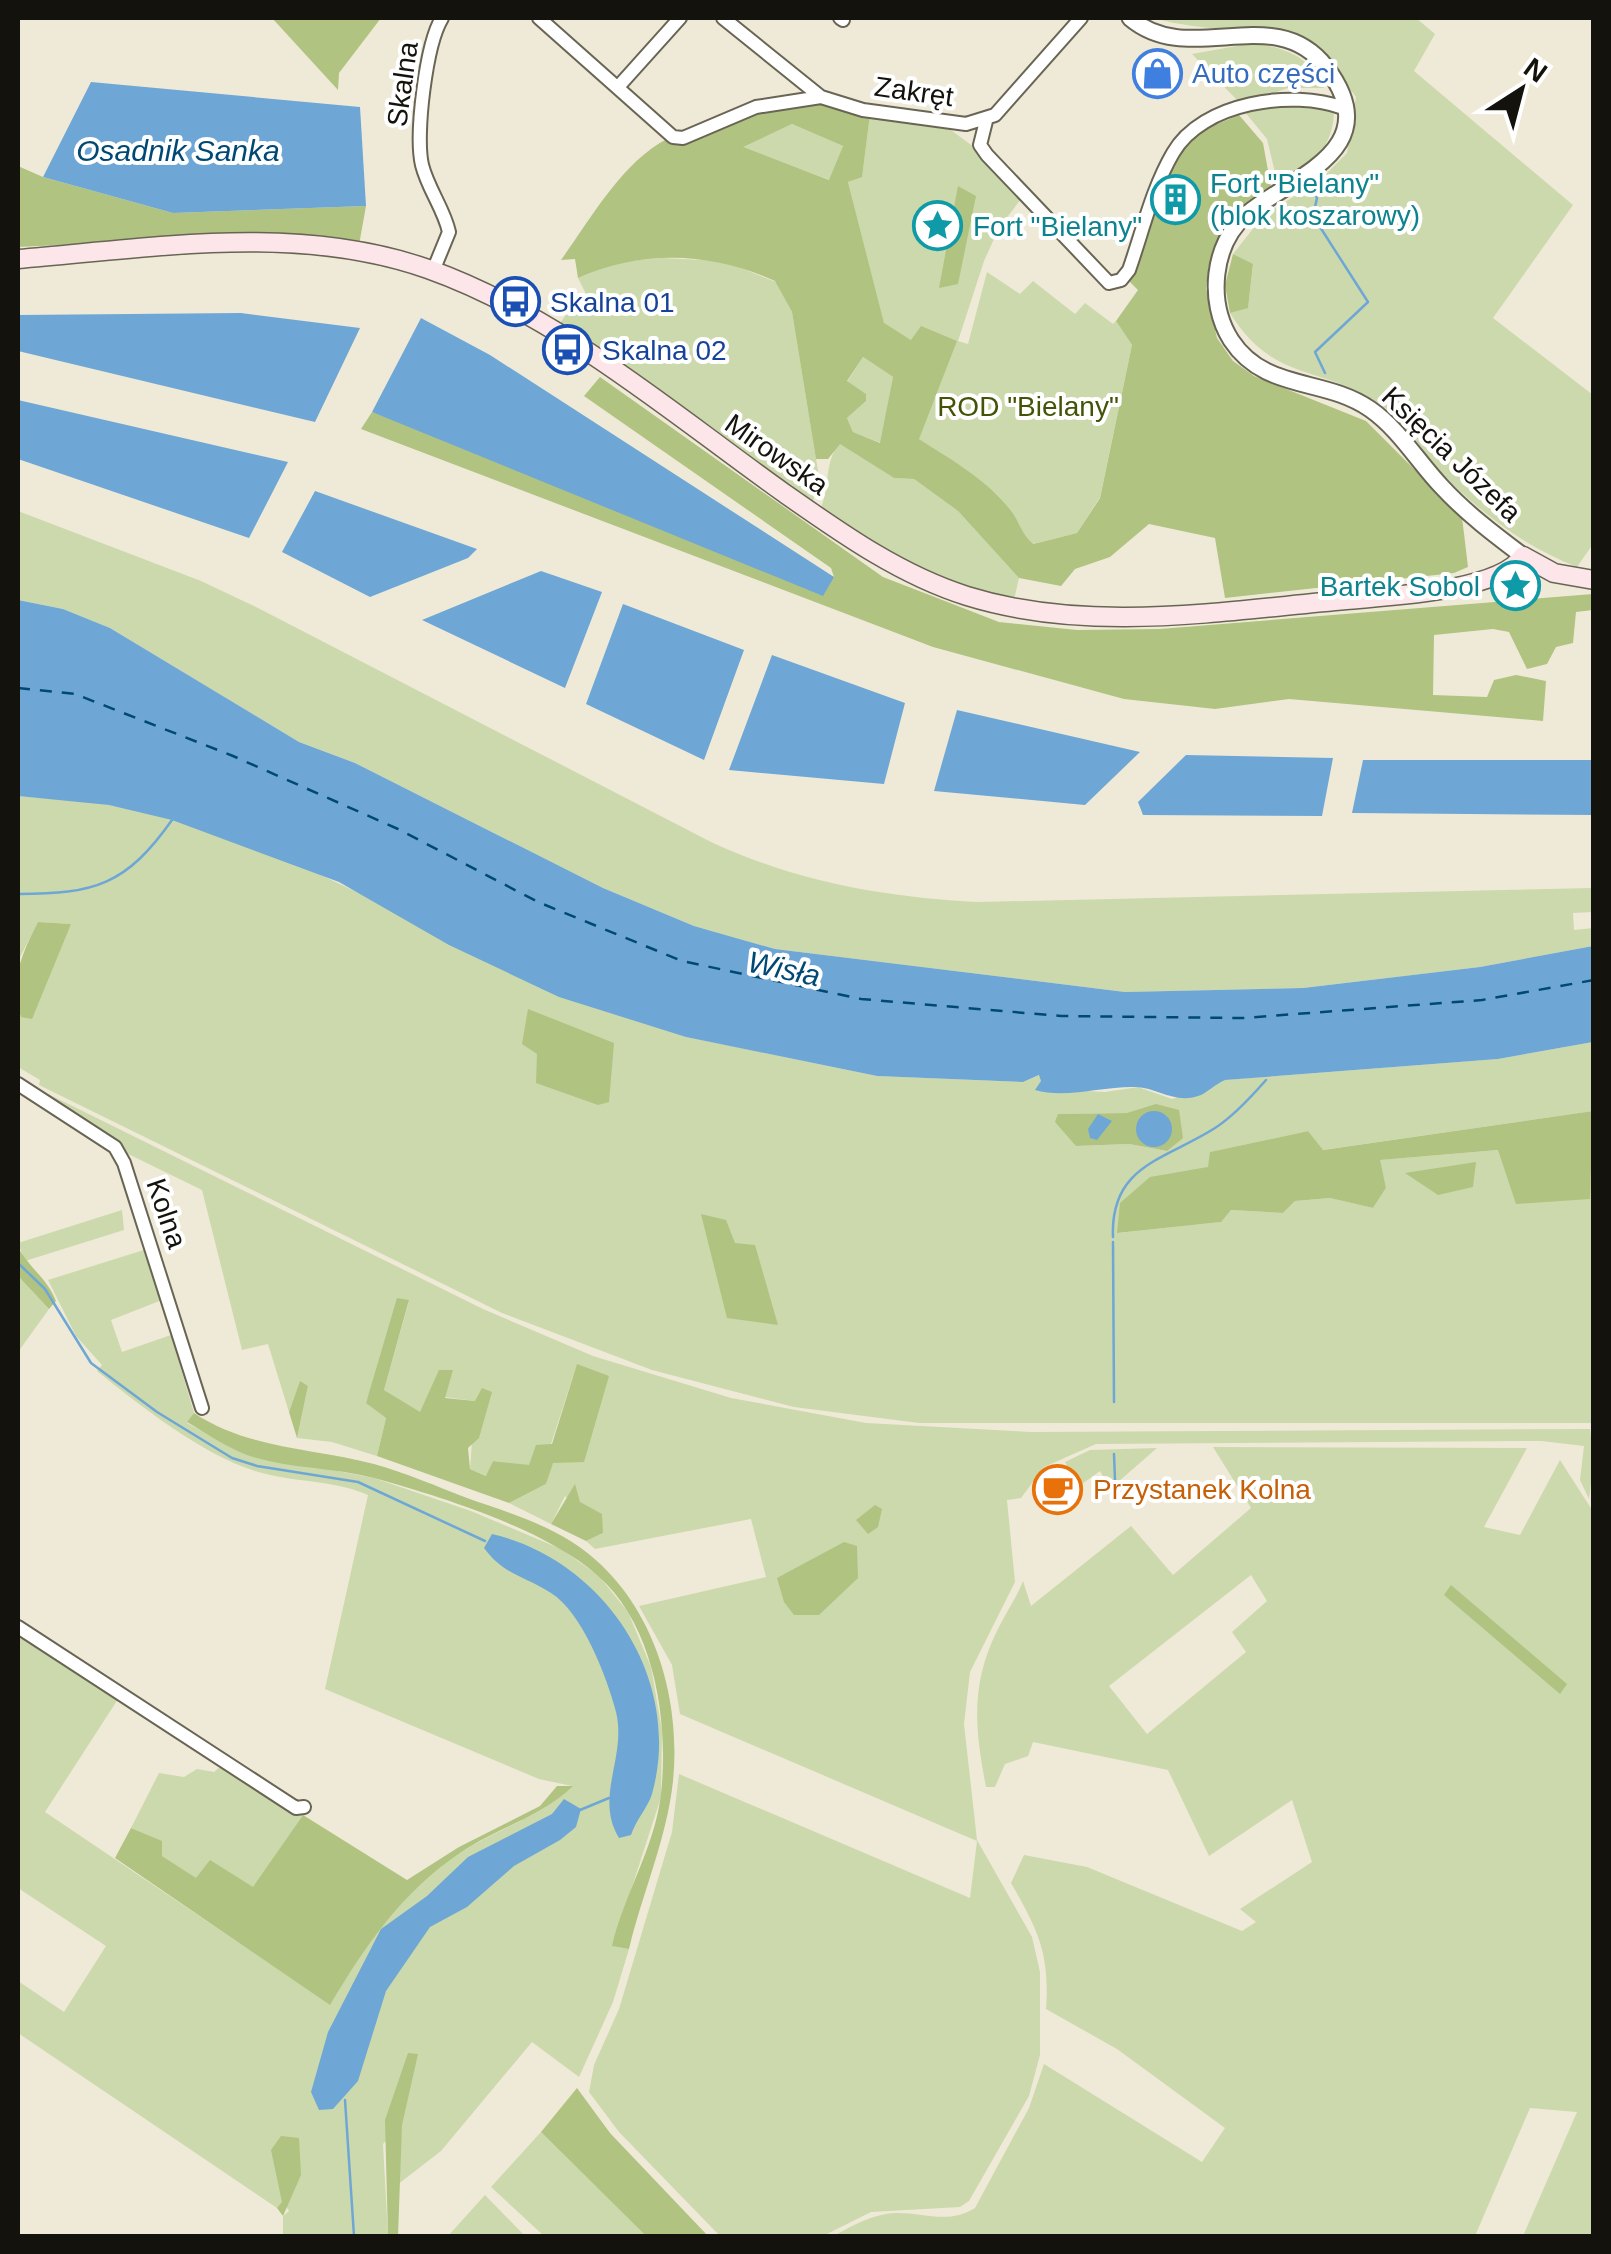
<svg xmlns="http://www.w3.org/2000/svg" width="1611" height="2254" viewBox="0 0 1611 2254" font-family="Arial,sans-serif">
<rect width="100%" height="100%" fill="#efead7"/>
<!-- green -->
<path fill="#ccd9ac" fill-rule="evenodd" d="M 1153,18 L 1416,18 L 1435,34 L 1414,71 L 1573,205 L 1493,318 L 1593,395 L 1593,544 L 1577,567 C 1521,545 1475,509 1434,465 C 1416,444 1401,417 1377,402 C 1317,364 1273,382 1230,313 L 1248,307 L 1253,265 L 1233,254 L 1263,216 L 1320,180 L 1347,153 L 1356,97 C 1284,0 1258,46 1153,18 Z
M 1253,43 C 1286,48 1310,56 1324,88 L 1288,88 L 1241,104 L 1192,54 Z
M 1286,101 L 1327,104 L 1334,115 C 1331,152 1309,166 1278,185 L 1267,139 L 1244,111 Z
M 870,115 L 944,125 L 978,150 L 1021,199 L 999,228 L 984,261 L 958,341 L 968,344 L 987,272 L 1020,294 L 1033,281 L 1075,314 L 1085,303 L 1113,324 L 1116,321 L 1132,345 L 1100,497 L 1077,533 L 1032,544 C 1021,533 1020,523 1012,512 C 988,480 952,460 919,439 L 911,340 L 884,324 L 848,182 L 862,176 Z
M 792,124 L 843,146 L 830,180 L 741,147 Z
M 661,258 L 723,261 L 776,282 L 792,312 L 820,483 L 813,501 L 558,326 L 568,312 L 592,310 L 596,305 L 595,294 L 586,294 L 578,278 L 618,262 Z
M 863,357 L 893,377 L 881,443 L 853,432 L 847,418 L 866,401 L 866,394 L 847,382 Z
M 839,443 L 894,478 L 914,479 L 958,511 L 1019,578 L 1014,600 L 936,578 L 880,549 L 821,508 C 830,485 824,464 839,443 Z
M 18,511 L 201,581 L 258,608 L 711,842 C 798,882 883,897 978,902 L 1593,888 L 1593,912 L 1573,913 L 1574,930 L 1593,928 L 1593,946 L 1480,967 L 1303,988 L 1125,992 L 775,949 L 694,926 L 603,888 L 355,763 L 299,742 L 110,628 L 63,609 L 18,600 Z
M 18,796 C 48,799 79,800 110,805 C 195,819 307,865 384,906 L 687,1037 L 877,1076 L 1023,1082 L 1040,1075 L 1041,1081 L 1067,1090 L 1105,1092 L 1138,1087 L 1172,1099 L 1224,1080 L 1498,1059 L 1593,1042 L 1593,1111 L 1322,1150 L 1308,1131 L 1211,1152 L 1209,1167 L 1118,1233 L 1220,1222 L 1231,1210 L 1283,1213 L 1295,1201 L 1330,1198 L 1373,1208 L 1386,1188 L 1379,1160 L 1499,1150 L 1589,1198 L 1588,1181 L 1593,1180 L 1593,1423 L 919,1423 L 794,1407 L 652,1370 L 502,1313 L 39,1085 L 40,1080 L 18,1067 L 18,1008 L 21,1017 L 71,924 L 38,922 L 18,961 ZM 1127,1113 L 1166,1151 L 1129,1144 L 1076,1146 L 1058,1114 Z
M 34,1087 L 483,1309 L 593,1356 L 731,1398 L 866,1423 L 1031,1432 L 1590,1429 L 1594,1460 L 1589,1499 L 1580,1480 L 1584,1446 L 1541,1441 L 1096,1444 L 1044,1467 L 1021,1498 L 1007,1500 L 1015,1582 L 970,1672 L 964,1724 L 977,1840 L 1032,1937 L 1040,1972 L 1040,2055 L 1029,2096 L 969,2201 L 960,2207 L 871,2212 L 823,2236 L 720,2236 L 619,2132 L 589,2092 L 594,2065 L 619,2009 L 672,1832 L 679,1774 L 970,1898 L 977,1841 L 680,1714 L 672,1665 L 639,1606 L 766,1577 L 751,1519 L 595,1549 L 586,1541 L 603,1533 L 565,1496 L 551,1524 L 509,1503 L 546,1484 L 577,1364 L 551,1444 L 529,1466 L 493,1461 L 487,1476 L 470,1469 L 475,1401 L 444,1397 L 420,1413 L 384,1390 L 409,1301 L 366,1402 L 386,1418 L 377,1456 L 332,1442 L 297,1438 L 308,1386 L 300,1382 L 289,1412 L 268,1344 L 242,1350 L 202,1190 L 120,1150 Z
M 122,1210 L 124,1230 L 25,1261 L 18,1243 Z
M 147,1249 L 162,1300 L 111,1320 L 122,1352 L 171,1335 L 194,1413 L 187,1423 L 243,1453 L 374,1478 L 471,1511 L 561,1549 L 599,1576 L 628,1612 L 651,1667 L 662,1730 L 661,1797 L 613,1946 L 629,1949 L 613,2002 L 579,2077 L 532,2042 L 441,2151 L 397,2185 L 402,2125 L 383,2144 L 388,2236 L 283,2236 L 283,2216 L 289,2211 L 283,2202 L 277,2208 L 18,2033 L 18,1981 L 64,2012 L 106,1946 L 18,1888 L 18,1631 L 120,1696 L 45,1812 L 330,2004 C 367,1943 399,1895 460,1853 C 497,1828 539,1819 572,1786 L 539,1779 L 325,1689 L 368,1495 C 331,1479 293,1483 255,1471 C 203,1455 139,1405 97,1371 L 102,1365 L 76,1336 L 48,1280 Z
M 18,1276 L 49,1309 L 18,1352 Z
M 1213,1447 L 1527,1448 L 1484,1527 L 1520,1535 L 1560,1460 L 1594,1513 L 1593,2236 L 1523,2236 L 1577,2112 L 1530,2108 L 1475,2236 L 834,2236 C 852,2225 874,2214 895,2213 C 924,2212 948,2225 975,2208 L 1029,2108 L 1044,2064 L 1202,2162 L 1225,2128 L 1117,2049 L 1046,2009 C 1050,1954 1038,1930 1011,1883 L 1024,1855 L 1087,1867 L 1242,1931 L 1256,1922 L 1240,1909 L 1312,1862 L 1292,1800 L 1209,1856 L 1168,1770 L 1033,1742 L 1028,1756 L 1005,1764 L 995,1787 L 986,1787 C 975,1730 970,1685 997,1631 C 1005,1614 1016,1599 1023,1581 L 1031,1606 L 1131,1526 L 1173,1575 L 1251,1508 ZM 1251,1575 L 1267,1601 L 1232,1632 L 1246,1652 L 1147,1734 L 1109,1686 Z
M 1157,1448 L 1110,1489 L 1100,1471 L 1078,1487 L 1065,1462 L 1090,1450 Z
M 222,1765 L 303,1815 L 253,1888 L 196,1879 L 162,1856 L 161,1841 L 131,1828 L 159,1773 L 184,1777 L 197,1769 L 214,1772 Z
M 541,2132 L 646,2236 L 544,2236 L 491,2187 Z
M 485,2195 L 525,2236 L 448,2236 Z"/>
<!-- forest -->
<path fill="#b0c381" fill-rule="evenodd" d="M 272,18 L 381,18 L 339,73 L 338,90 Z
M 825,102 L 870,115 L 862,177 L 848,182 L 884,323 L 911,340 L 921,326 L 957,341 L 919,439 C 952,460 988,480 1012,512 C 1020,523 1021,533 1033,544 L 1077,533 L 1100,498 L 1132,345 L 1116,321 L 1138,290 L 1128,280 L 1149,215 L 1179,152 L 1203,130 L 1239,115 L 1263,143 L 1271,187 L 1239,209 L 1209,265 L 1206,288 L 1217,338 L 1233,361 L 1254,376 L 1366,421 L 1462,517 L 1468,567 L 1454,573 L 1225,598 L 1215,538 L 1149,524 L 1110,557 L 1075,569 L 1061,586 L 1019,578 L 958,511 L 914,479 L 894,478 L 840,444 L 828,459 L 816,459 L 792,312 L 775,281 C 711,252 643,249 578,278 L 575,259 L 561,260 C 590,220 622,162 667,139 C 714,114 773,109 825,102 ZM 792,124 L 843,146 L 829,180 L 743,147 ZM 863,357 L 893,377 L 880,443 L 853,432 L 847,418 L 866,401 L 866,394 L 847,381 Z
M 18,166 L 43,177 L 173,213 L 366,206 L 359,245 L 210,238 L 18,247 Z
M 958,186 L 976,196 L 958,284 L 939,288 Z
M 1233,254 L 1253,264 L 1248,308 L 1230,313 L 1225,285 Z
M 600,377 L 883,577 L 999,622 L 1077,630 L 1160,629 L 1593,594 L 1593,610 L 1576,612 L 1573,643 L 1556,647 L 1547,664 L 1527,669 L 1509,632 L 1493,629 L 1434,635 L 1433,695 L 1487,697 L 1494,680 L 1516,675 L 1546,681 L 1543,721 L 1289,699 L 1215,709 L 1124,699 L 933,647 L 361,429 L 372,412 L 834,577 L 831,568 L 584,396 Z
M 38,922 L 71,924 L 32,1019 L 21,1017 C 8,983 23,951 38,922 Z
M 528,1009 L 614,1043 L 609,1102 L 598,1105 L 536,1083 L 537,1054 L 522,1044 Z
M 1156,1104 L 1179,1110 L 1183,1138 L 1167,1151 L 1129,1144 L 1076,1146 L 1055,1122 L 1058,1114 L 1127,1113 Z
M 1593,1111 L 1590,1199 L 1516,1204 L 1498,1150 L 1380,1160 L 1386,1188 L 1373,1208 L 1330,1198 L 1295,1201 L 1283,1213 L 1231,1210 L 1221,1222 L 1117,1233 L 1120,1203 L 1150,1177 L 1208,1167 L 1210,1152 L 1308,1131 L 1323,1150 Z
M 1476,1162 L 1473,1187 L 1438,1195 L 1405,1173 Z
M 701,1214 L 726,1220 L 735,1243 L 755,1245 L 778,1325 L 727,1318 Z
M 18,1247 C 30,1269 47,1278 56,1301 L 49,1309 L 18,1276 Z
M 397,1298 L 409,1300 L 384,1390 L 420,1412 L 439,1370 L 453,1370 L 445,1398 L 475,1401 L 482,1388 L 492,1392 L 479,1438 L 468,1448 L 470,1469 L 486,1476 L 493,1461 L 529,1465 L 536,1445 L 552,1444 L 577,1364 L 609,1376 L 584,1462 L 553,1463 L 546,1484 L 509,1503 L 377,1456 L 386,1418 L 366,1403 Z
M 300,1381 L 308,1386 L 297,1438 L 289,1412 Z
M 194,1413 C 248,1449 313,1448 374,1464 C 406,1473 436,1486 467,1498 C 501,1510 541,1522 572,1542 C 650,1592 682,1692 673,1781 C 667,1838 642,1894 629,1949 L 612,1946 C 624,1894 655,1847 661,1794 C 669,1722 655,1625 597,1575 C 545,1529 442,1497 374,1478 C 333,1467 288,1469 247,1455 C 226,1447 206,1433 187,1422 Z
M 575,1484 L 580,1502 L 602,1514 L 603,1533 L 586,1541 L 551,1524 Z
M 875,1505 L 882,1509 L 878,1527 L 868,1534 L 856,1520 Z
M 844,1542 L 857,1546 L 858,1578 L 819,1615 L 794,1615 L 784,1602 L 777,1578 Z
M 1451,1585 L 1567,1684 L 1560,1694 L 1444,1595 Z
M 557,1786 L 573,1786 C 540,1818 498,1827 460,1853 C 401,1893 366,1945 330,2005 L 115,1858 L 131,1828 L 162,1841 L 162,1856 L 196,1878 L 210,1860 L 253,1887 L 303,1815 L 407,1880 L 459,1847 L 540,1806 Z
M 408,2053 L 418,2054 L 402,2125 L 398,2236 L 388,2236 L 385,2120 Z
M 577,2088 L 610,2133 L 708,2236 L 646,2236 L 541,2132 Z
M 281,2136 L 299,2138 L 301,2175 L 283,2216 L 277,2208 L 282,2202 L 271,2150 Z"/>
<!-- water -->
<path fill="#6ea7d5" d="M 91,82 L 360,107 L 366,206 L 173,213 L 43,177 Z
M 241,313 L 360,328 L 315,422 L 18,351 L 18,315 Z
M 421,318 L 490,355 L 834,577 L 823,596 L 372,412 Z
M 18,400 L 288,462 L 249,538 L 18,459 Z
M 315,491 L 477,549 L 468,558 L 370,597 L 282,552 Z
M 541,571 L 602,592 L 565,688 L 422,620 Z
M 18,600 L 63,609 L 110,628 L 299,742 L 355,763 L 603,888 L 694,926 L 775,949 L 1125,992 L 1303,988 L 1480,967 L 1593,946 L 1593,1042 L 1498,1059 L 1225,1080 C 1215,1084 1206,1094 1198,1096 C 1175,1104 1158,1088 1136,1087 C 1103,1086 1066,1099 1035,1090 L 1041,1081 L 1039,1075 L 1023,1082 L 877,1076 L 686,1037 L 559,997 L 449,945 L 339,882 L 172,820 L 109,805 L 18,796 Z
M 623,604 L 744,650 L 704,760 L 586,704 Z
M 772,655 L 905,703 L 884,784 L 729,770 Z
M 957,710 L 1140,752 L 1085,805 L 934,791 Z
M 1186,755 L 1333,758 L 1322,816 L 1143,815 L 1138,802 Z
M 1363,760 L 1593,760 L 1593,815 L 1352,813 Z
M1136 1129a18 18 0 1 1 36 0a18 18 0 1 1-36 0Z
M 1098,1114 L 1112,1121 L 1097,1140 L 1090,1138 L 1088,1129 Z
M 492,1534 C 604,1560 684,1679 652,1794 C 648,1807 636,1820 631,1835 L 619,1838 C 594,1797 627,1757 616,1712 C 607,1677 582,1612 551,1593 C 523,1575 504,1575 484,1548 Z
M 564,1799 L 581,1809 L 576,1827 L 560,1840 L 514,1866 L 467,1907 L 430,1927 L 386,1991 L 358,2081 L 333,2109 L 319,2110 L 311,2092 L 328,2032 L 381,1929 L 427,1896 L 468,1857 L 552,1814 Z"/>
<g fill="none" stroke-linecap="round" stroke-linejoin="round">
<!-- stream -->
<path stroke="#6ea7d5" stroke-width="2.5" d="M 1312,187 L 1317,198 L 1313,216 L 1368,302 L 1315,352 L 1325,373
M 18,894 C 95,894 126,885 172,820
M 1113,1237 C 1110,1165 1165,1160 1215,1128 C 1234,1116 1252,1096 1266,1080
M 1113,1242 L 1114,1402
M 18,1263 L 45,1289 L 91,1363 L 157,1412 L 232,1458 L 257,1466 L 358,1482 L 485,1541
M 1114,1454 L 1115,1480
M 580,1810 L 609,1798
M 345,2100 L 354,2236"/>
<!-- ferry -->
<path stroke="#004974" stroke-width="2.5" stroke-dasharray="12 10" stroke-linecap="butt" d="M 18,688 L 75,694 L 233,756 L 398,829 L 538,902 L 682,961 L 861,999 L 1061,1016 L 1243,1018 L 1482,1000 L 1594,980"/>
<defs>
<path id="minor" d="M 539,18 L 673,137 L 683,138 L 756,107 L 821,97
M 723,18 L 821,97 L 863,110 L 966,124 L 995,115 L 1081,18
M 840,18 L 843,20
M 618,87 L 680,18
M 986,121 L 980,145 L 987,155 L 1109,283 L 1121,280 L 1129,270 C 1143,230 1152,189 1173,153 C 1202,102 1293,89 1343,108
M 433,271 L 449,232 C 444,209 428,189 422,165 C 415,135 426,44 442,18
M 18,1084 L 115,1147 L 124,1163 L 202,1408
M 18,1627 L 296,1808 L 304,1807"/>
<path id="tertiary" d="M 1130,18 C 1190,69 1274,0 1326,67 C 1389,150 1292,176 1247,214 C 1212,244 1207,302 1231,340 C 1265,392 1324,377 1370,409 C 1399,429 1418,462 1442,487 C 1466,513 1495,535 1523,556"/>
<path id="secondary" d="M 18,259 C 152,248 297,223 428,269 C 558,315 673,414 784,493 C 841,533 900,575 967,596 C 1089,634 1221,611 1346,600 C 1387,596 1499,592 1523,556 L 1554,573 L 1594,580"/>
</defs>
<!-- minor casing -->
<use href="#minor" stroke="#696554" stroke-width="16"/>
<!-- tertiary casing -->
<use href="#tertiary" stroke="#696554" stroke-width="19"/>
<!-- secondary casing -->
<use href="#secondary" stroke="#696554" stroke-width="21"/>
<!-- minor -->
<use href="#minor" stroke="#fff" stroke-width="12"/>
<!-- tertiary -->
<use href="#tertiary" stroke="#fff" stroke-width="15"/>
<!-- secondary -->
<use href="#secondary" stroke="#fce6e9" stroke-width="18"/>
</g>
<!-- icons -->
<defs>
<symbol id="shop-ring" viewBox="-11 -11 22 22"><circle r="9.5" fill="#fff" stroke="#3f7fe0" stroke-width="1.5"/><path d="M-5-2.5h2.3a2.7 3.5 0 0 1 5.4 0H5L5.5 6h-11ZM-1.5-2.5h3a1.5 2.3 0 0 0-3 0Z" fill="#3f7fe0"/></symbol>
<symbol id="building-ring" viewBox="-11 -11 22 22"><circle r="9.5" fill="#fff" stroke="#0f9aa8" stroke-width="1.5"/><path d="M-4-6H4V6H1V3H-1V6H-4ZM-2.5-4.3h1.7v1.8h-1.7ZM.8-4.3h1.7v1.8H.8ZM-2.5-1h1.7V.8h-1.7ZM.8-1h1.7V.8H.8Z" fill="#0f9aa8"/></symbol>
<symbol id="sight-ring" viewBox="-11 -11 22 22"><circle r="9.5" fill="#fff" stroke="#0f9aa8" stroke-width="1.5"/><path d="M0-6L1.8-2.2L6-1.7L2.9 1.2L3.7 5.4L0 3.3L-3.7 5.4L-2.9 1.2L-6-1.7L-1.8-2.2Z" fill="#0f9aa8"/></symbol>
<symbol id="bus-ring" viewBox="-11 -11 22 22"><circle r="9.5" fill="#fff" stroke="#1a4fb4" stroke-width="1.5"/><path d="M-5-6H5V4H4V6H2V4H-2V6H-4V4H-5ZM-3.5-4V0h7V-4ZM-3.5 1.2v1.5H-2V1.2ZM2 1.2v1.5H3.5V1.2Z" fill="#1a4fb4"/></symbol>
<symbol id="cafe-ring" viewBox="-11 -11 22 22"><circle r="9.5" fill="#fff" stroke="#e8710a" stroke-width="1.5"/><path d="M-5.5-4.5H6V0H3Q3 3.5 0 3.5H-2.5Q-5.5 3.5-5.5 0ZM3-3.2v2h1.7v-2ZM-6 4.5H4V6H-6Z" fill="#e8710a"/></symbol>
</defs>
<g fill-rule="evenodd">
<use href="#shop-ring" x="1130" y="46" width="55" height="55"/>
<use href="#building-ring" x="1148" y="172" width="55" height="55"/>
<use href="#sight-ring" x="910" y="198" width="55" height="55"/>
<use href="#bus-ring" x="488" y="274" width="55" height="55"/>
<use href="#bus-ring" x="540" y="322" width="55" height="55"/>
<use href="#sight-ring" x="1488" y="558" width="55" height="55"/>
<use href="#cafe-ring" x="1030" y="1462" width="55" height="55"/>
</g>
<g text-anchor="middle" stroke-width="8" stroke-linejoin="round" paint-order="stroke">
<!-- shop labels -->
<g font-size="28" fill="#366cbe" stroke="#fff" text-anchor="start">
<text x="1192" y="83">Auto części</text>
</g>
<!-- street labels -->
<g font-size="28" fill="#14120c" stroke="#fff">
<text transform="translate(402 84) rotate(-82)" y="10">Skalna</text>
<text transform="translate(914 91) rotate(8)" y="10">Zakręt</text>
<text transform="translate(777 454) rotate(35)" y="10">Mirowska</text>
<text transform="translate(1452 454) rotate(44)" y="10">Księcia Józefa</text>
<text transform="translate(167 1213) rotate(71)" y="10">Kolna</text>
</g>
<!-- culture labels -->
<g font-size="28" fill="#0d838f" stroke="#fff" text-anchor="start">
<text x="1210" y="193">Fort "Bielany"<tspan x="1210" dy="32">(blok koszarowy)</tspan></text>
<text x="973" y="236">Fort "Bielany"</text>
<text x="1480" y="596" text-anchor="end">Bartek Sobol</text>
</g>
<!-- transit labels -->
<g font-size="28" fill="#164399" stroke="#fff" text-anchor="start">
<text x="550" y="312">Skalna 01</text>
<text x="602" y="360">Skalna 02</text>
</g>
<!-- park labels -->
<g font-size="28" fill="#445306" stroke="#fff">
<text x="1028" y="416">ROD "Bielany"</text>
</g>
<!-- food labels -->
<g font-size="28" fill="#c56008" stroke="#fff" text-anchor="start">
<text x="1093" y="1499">Przystanek Kolna</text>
</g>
<!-- water labels -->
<g font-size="30" font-style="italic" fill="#004974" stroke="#fff">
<text x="178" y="161">Osadnik Sanka</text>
<text transform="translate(784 969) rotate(12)" y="10">Wisła</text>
</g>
</g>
<!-- border -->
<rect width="1611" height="2254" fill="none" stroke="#14120c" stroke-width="40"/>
<!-- north arrow -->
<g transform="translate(1521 90) rotate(36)" stroke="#ffffff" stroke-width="8" paint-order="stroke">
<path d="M0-8L18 38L0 25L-18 38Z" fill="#14120c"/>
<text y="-15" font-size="28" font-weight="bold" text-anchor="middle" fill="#14120c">N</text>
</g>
</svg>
